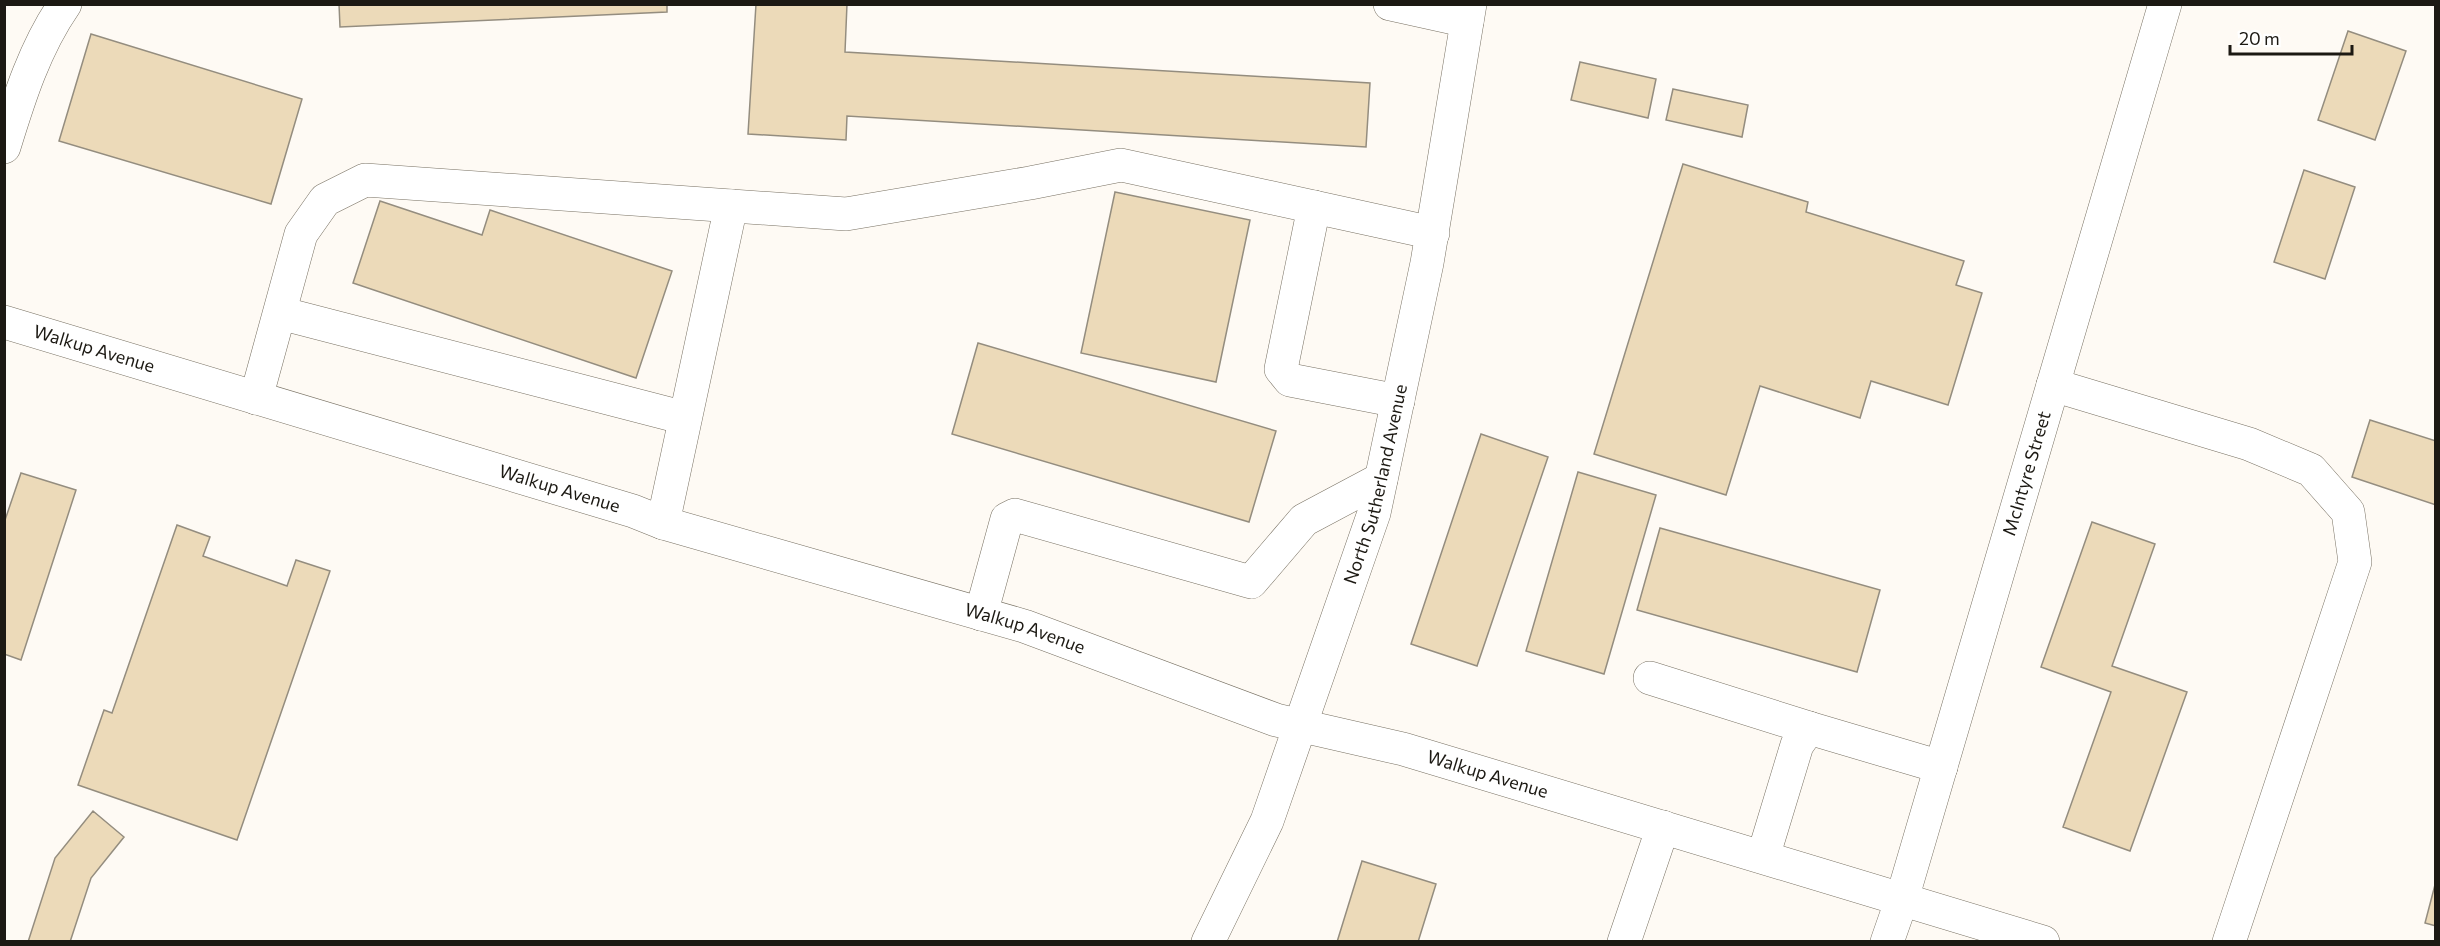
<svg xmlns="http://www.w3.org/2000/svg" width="2440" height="946" viewBox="0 0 2440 946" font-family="Commissioner,sans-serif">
<rect width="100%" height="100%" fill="#fefaf4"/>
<!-- building -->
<path fill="#ecdab9" stroke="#948d7f" stroke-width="1.5" d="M 339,4 L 667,4 L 667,12 L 340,27 Z
M 756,4 L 847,4 L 845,52 L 1370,83 L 1366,147 L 847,116 L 846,140 L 748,134 Z
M 2348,31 L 2406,51 L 2375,140 L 2318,120 Z
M 91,34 L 302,99 L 271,204 L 59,141 Z
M 1580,62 L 1656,79 L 1648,118 L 1571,100 Z
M 1673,89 L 1748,105 L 1742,137 L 1666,120 Z
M 1683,164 L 1808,202 L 1806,212 L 1964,261 L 1956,285 L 1982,293 L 1948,405 L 1871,381 L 1860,418 L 1760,386 L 1726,495 L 1594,454 Z
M 2304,170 L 2355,187 L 2325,279 L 2274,262 Z
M 1115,192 L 1250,220 L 1216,382 L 1081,353 Z
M 380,201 L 482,235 L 490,210 L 672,271 L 636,378 L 353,283 Z
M 978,343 L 1276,431 L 1249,522 L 952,434 Z
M 2370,420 L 2436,441 L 2436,505 L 2352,477 Z
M 1481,434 L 1548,457 L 1477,666 L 1411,644 Z
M 1578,472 L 1656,495 L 1604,674 L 1526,651 Z
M 21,473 L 76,490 L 21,660 L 4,654 L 4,523 Z
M 2092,522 L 2155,544 L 2112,666 L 2187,692 L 2130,851 L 2063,827 L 2111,692 L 2041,667 Z
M 177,525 L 210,537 L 203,556 L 287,586 L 296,560 L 330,571 L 237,840 L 78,785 L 104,710 L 112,713 Z
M 1660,528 L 1880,590 L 1857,672 L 1637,610 Z
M 93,811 L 124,837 L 91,878 L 70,942 L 28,942 L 55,858 Z
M 1362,861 L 1436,884 L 1418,942 L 1337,942 Z
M 2436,881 L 2436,926 L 2425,923 Z"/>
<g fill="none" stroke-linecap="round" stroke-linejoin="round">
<defs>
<g id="minor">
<path d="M 1390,4 L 1467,21"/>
<path d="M 4,147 C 19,98 35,47 65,4"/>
<path d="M 1314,207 L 1281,369 L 1290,380 L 1398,401"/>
<path d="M 280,313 L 685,418"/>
<path id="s1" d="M 4,322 L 633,511 L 663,523 L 1024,626 L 1276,720 L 1403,749 L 2043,942"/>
<path d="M 2053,385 L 2249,444 L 2311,470 L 2348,512 L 2355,562 L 2229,942"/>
<path d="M 256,398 L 301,234 L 325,200 L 365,180 L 846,214 L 1030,183 L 1121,165 L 1433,233"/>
<path d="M 663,523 L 731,206"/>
<path d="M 981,614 L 1007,519 L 1015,515 L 1251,582 L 1304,520 L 1381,479"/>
<path d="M 1650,678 L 1809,728"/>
<path d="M 1763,857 L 1797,745 L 1809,728 L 1941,767"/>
<path id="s2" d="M 1208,942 L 1267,821 L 1374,513 L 1427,263 L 1470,4"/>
<path d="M 1624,942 L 1663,827"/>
<path id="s3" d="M 1887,942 L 1902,899 L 2165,4"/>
</g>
</defs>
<!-- minor casing -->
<use href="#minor" stroke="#787163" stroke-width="34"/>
<!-- minor -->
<use href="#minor" stroke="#fff" stroke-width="33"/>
</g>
<g text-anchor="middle" stroke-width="4.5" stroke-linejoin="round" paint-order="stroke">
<!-- street labels -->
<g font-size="18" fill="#1c1913" stroke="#fff">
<text dy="6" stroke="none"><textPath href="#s1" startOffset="94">Walkup Avenue</textPath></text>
<text dy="6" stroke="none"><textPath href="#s3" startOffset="489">McIntyre Street</textPath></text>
<text dy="6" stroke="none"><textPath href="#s2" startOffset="489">North Sutherland Avenue</textPath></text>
<text dy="6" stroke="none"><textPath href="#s1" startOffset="580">Walkup Avenue</textPath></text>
<text dy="6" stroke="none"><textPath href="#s1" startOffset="1066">Walkup Avenue</textPath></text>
<text dy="6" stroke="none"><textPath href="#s1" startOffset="1552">Walkup Avenue</textPath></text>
</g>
</g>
<!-- border -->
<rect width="2440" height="946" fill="none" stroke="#1c1913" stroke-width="12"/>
<!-- scale -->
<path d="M2230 45v9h122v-9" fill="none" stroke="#1c1913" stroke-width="3"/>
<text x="2239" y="45" font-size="18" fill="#1c1913" stroke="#ffffff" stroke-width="4.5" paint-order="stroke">20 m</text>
</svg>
